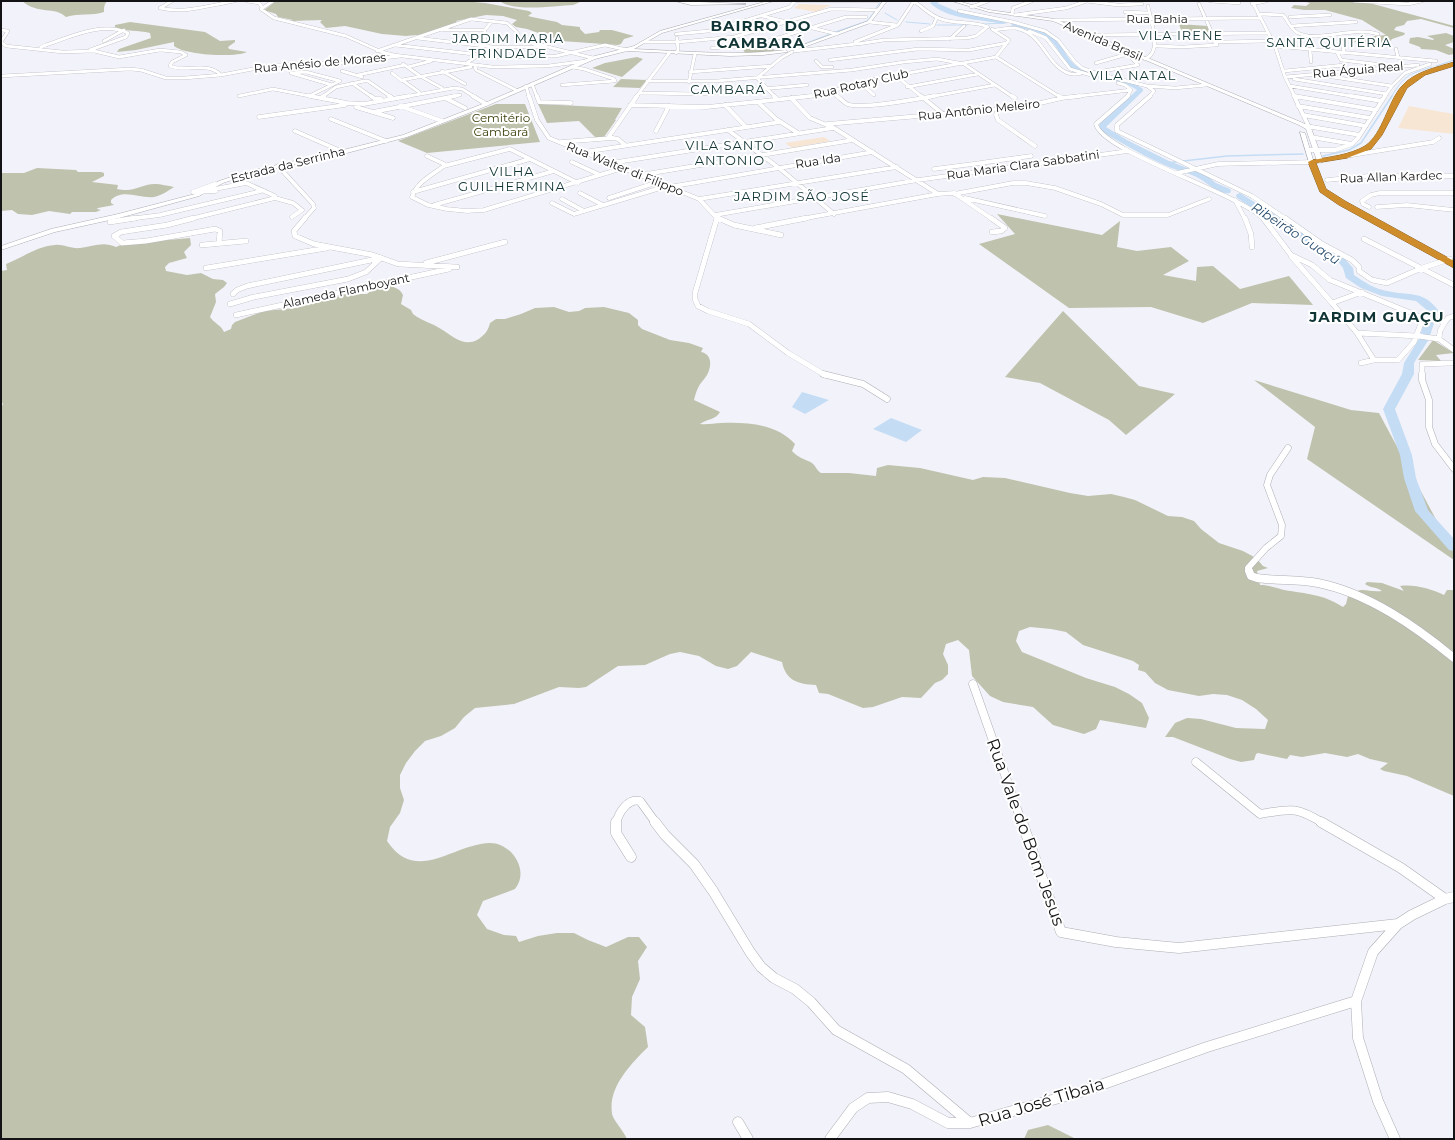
<svg xmlns="http://www.w3.org/2000/svg" width="1455" height="1140" viewBox="0 0 1455 1140" font-family="Montserrat,sans-serif">
<rect width="100%" height="100%" fill="#f2f3fa"/>
<!-- education -->
<path fill="#f8e6d5" d="M 799,4 L 831,5 L 816,12 L 794,8 Z
M 1409,106 L 1454,114 L 1454,134 L 1398,128 Z
M 824,137 L 830,141 L 792,148 L 785,143 Z"/>
<!-- green -->
<path fill="#bfc2ad" d="M 22,1 L 108,1 C 104,3 104,8 104,12 C 92,16 79,13 66,17 C 55,6 38,15 22,1 Z
M 276,1 L 462,1 L 485,3 L 529,11 L 532,13 L 528,16 L 532,17 L 557,22 L 562,25 L 580,27 L 580,29 L 585,34 L 599,32 L 600,30 L 612,30 L 634,36 L 624,39 L 621,44 L 618,45 L 561,41 L 527,29 L 516,27 L 512,24 L 517,20 L 503,16 L 486,15 L 456,21 L 458,23 L 451,27 L 454,29 L 443,29 L 428,34 L 406,36 L 382,34 L 345,26 L 326,28 L 320,22 L 322,20 L 291,21 L 293,20 L 278,17 L 276,14 L 264,10 Z
M 500,1 L 584,1 C 580,1 577,4 573,5 C 555,6 513,12 500,1 Z
M 1302,1 L 1366,2 L 1454,26 L 1454,28 L 1421,19 L 1407,21 L 1404,25 L 1396,27 L 1394,30 L 1405,33 L 1404,35 L 1392,39 L 1385,47 L 1340,39 L 1386,35 L 1362,20 L 1325,10 L 1304,10 L 1291,8 L 1294,5 L 1306,6 L 1310,3 Z
M 130,22 L 205,32 L 220,41 L 235,40 L 235,42 L 228,47 L 229,49 L 247,52 C 234,58 185,55 174,46 L 174,42 L 136,50 L 117,52 L 119,49 L 151,38 L 150,33 C 138,30 126,32 115,27 L 115,25 Z
M 1179,24 L 1208,26 L 1210,33 L 1182,33 Z
M 1446,33 L 1454,36 L 1454,42 L 1445,45 L 1454,49 L 1454,54 L 1449,55 L 1436,50 L 1421,49 L 1420,47 L 1409,43 L 1410,38 L 1418,37 L 1433,40 L 1434,39 L 1427,36 Z
M 764,44 L 769,47 L 759,48 L 771,47 L 775,51 L 746,54 L 742,48 L 749,48 L 747,46 Z
M 637,57 L 643,59 L 622,77 L 592,68 L 605,63 Z
M 621,79 L 647,80 L 640,88 L 613,87 Z
M 496,104 L 525,104 L 540,142 L 427,153 L 398,141 Z
M 538,104 L 622,108 L 615,120 L 592,121 L 616,120 L 604,137 L 595,137 L 579,121 L 547,123 Z
M 37,168 L 76,170 L 78,172 L 101,172 L 104,173 L 104,176 L 92,182 L 118,185 L 117,189 C 136,193 140,184 155,184 C 161,184 168,186 174,187 C 168,191 160,196 154,197 C 140,199 123,188 111,200 L 111,203 L 114,205 L 98,208 L 97,209 L 101,210 L 96,212 L 72,212 L 70,214 L 49,211 L 32,215 L 18,214 L 12,210 L 1,211 L 1,173 L 24,173 Z
M 997,214 L 1102,235 L 1120,221 L 1117,247 L 1137,251 L 1171,247 L 1189,261 L 1163,275 L 1196,281 L 1197,267 L 1213,266 L 1240,289 L 1289,276 L 1313,305 L 1252,303 L 1203,323 L 1151,307 L 1069,308 L 979,244 L 1015,234 Z
M 190,238 L 191,245 L 184,252 L 187,258 L 169,263 L 165,267 L 166,271 L 187,275 L 201,273 L 213,279 L 223,280 L 227,283 L 224,287 L 215,294 L 216,302 L 210,317 C 214,323 221,325 224,332 L 231,329 L 232,325 L 235,322 L 264,311 L 296,308 L 347,294 L 367,294 L 369,292 L 368,290 L 374,289 L 380,285 C 389,286 399,286 403,295 L 401,304 L 411,310 L 413,314 C 422,321 432,323 441,329 C 452,336 464,347 477,340 C 485,335 488,331 490,323 L 496,319 L 505,319 L 521,314 L 535,308 L 554,307 L 569,312 L 579,311 L 585,308 L 604,307 L 629,313 L 638,320 L 638,325 L 642,329 L 670,340 L 689,343 L 703,348 L 701,352 C 712,354 712,366 707,375 C 704,380 700,383 698,388 C 696,392 695,396 694,400 L 720,412 C 716,420 706,419 700,424 C 707,425 714,423 721,423 C 748,422 777,424 795,444 L 792,451 C 798,458 805,459 812,463 C 816,466 817,471 821,473 L 849,473 L 876,476 L 877,468 L 888,465 L 920,468 L 973,480 L 983,477 L 1005,478 L 1070,493 L 1088,496 L 1111,494 L 1124,497 L 1135,500 L 1168,516 L 1182,517 L 1194,521 L 1201,529 L 1219,543 L 1243,551 L 1256,558 L 1263,566 L 1268,568 L 1257,571 L 1260,585 C 1269,585 1276,588 1284,590 C 1307,594 1323,594 1343,607 L 1346,604 L 1348,596 C 1363,585 1367,593 1382,591 C 1377,587 1370,588 1365,584 L 1367,582 L 1382,583 L 1404,591 L 1400,586 C 1415,584 1431,589 1444,595 L 1447,590 L 1454,590 L 1454,796 L 1407,776 L 1384,771 L 1380,769 L 1388,763 L 1370,759 L 1358,754 L 1347,757 L 1325,753 L 1302,757 L 1290,755 L 1287,759 L 1258,753 L 1256,754 L 1254,760 L 1241,762 L 1230,759 L 1173,737 L 1165,737 L 1175,723 L 1187,718 L 1201,719 L 1236,728 L 1265,729 L 1268,720 L 1256,709 L 1242,700 L 1227,695 L 1213,694 L 1199,696 L 1168,690 L 1155,683 L 1145,672 L 1138,670 L 1139,665 L 1133,661 L 1083,645 L 1066,632 L 1051,629 L 1030,627 L 1019,631 L 1016,641 L 1022,652 L 1086,678 L 1115,687 L 1129,694 L 1142,703 L 1149,718 L 1146,728 L 1100,720 L 1096,729 L 1084,734 L 1053,725 L 1033,707 L 1003,702 L 990,696 L 972,676 L 969,650 L 958,640 L 946,644 L 943,654 L 948,665 L 948,674 L 942,680 L 935,683 L 921,698 L 902,697 L 873,707 L 863,708 L 828,694 L 819,693 L 816,685 C 798,684 786,681 782,662 L 751,652 L 737,666 L 728,669 L 716,666 L 699,656 L 680,652 L 670,654 L 645,665 L 618,666 L 586,687 L 579,688 L 559,687 L 514,704 L 475,708 L 464,717 L 455,728 L 441,736 L 425,741 L 415,751 L 406,763 L 400,775 L 400,788 L 404,800 L 400,813 L 390,827 L 387,841 C 417,885 452,844 490,843 C 512,843 530,871 515,889 L 483,901 L 477,915 L 487,929 L 504,935 L 516,936 L 519,942 L 538,936 L 557,933 L 574,933 L 588,940 L 606,947 L 628,937 L 639,937 L 647,947 L 638,961 L 640,979 L 632,997 L 631,1015 L 645,1027 L 648,1047 C 631,1064 608,1087 612,1113 C 612,1119 624,1131 627,1139 L 1,1139 L 1,408 L 3,404 L 1,401 L 1,271 L 7,270 L 6,264 C 22,258 37,246 55,245 C 63,244 71,249 80,248 C 93,246 104,241 116,247 L 123,244 Z
M 1063,311 L 1139,386 L 1175,394 L 1126,435 L 1109,420 L 1040,383 L 1005,377 Z
M 1433,340 L 1454,353 L 1436,355 L 1441,361 L 1418,360 Z
M 1254,380 L 1351,410 L 1379,413 L 1454,553 L 1454,560 L 1307,459 L 1315,427 Z
M 1048,1125 L 1074,1138 L 1075,1139 L 1024,1139 L 1028,1130 Z"/>
<!-- water -->
<path fill="#c4dcf4" d="M 802,392 L 829,400 L 805,414 L 792,407 Z
M 891,418 L 922,430 L 906,442 L 873,429 Z"/>
<g fill="none" stroke-linecap="round" stroke-linejoin="round">
<!-- stream-far1 -->
<path stroke="#c4dcf4" stroke-width="1" d="M 876,8 L 881,1
M 885,13 L 897,20
M 906,22 L 930,24
M 984,24 L 1006,23
M 937,25 L 967,25
M 835,32 L 867,21 L 875,11
M 799,46 L 830,34
M 1436,66 L 1454,60
M 1391,97 C 1405,75 1407,75 1432,67"/>
<!-- stream -->
<path stroke="#c4dcf4" stroke-width="1.5" d="M 1323,156 L 1349,150 L 1361,143 L 1392,96
M 1166,163 L 1227,156 L 1303,154"/>
<!-- river -->
<path fill="#c4dcf4" fill-rule="evenodd" d="M 934,1 L 942,1 L 937,3 L 958,12 L 1006,22 L 1003,24 C 980,19 948,20 930,3 Z
M 1014,23 C 1028,26 1046,29 1056,40 C 1065,49 1068,62 1080,68 C 1100,79 1124,75 1143,89 L 1143,91 L 1106,127 L 1127,140 L 1169,161 L 1206,175 L 1216,183 L 1230,189 L 1231,191 L 1230,193 C 1219,195 1209,184 1200,179 C 1188,172 1174,170 1162,164 C 1140,154 1120,142 1099,130 L 1098,128 L 1100,123 L 1137,90 C 1118,77 1095,81 1075,71 C 1064,64 1060,51 1052,42 C 1042,32 1025,29 1012,26 L 1011,25 Z
M 1240,193 L 1345,259 L 1353,268 L 1354,275 C 1364,282 1375,289 1387,291 C 1409,296 1423,290 1438,310 L 1429,339 L 1414,363 L 1414,374 L 1395,409 L 1412,455 L 1416,478 L 1428,510 L 1454,539 L 1454,551 L 1449,550 L 1415,511 L 1404,478 L 1400,455 L 1383,409 L 1402,374 L 1404,363 L 1419,339 L 1428,311 L 1416,301 L 1382,296 L 1361,288 L 1346,278 L 1343,268 L 1339,263 L 1237,198 L 1236,196 L 1237,194 Z"/>
<defs>
<path id="street-far5" d="M 172,1 L 160,8 C 184,14 211,5 235,1
M 247,1 L 259,3 L 262,7
M 273,1 L 261,9 L 274,18 L 346,36 L 382,52 L 394,55 L 493,67 L 548,66 L 586,61
M 795,1 L 878,1
M 914,1 C 923,8 932,17 944,20 C 958,24 974,21 988,27
M 1086,1 L 1118,5 L 1142,4
M 1210,1 L 1239,3
M 1252,1 L 1275,46 L 1285,77 L 1295,97
M 1354,1 L 1408,4 L 1422,1
M 1252,4 L 1266,1
M 971,7 L 988,1
M 959,11 L 1013,22 L 1045,31 L 1058,40 L 1075,62 L 1082,68 L 1095,73 L 1147,86 L 1154,91 L 1149,97
M 1125,12 L 1150,13
M 1012,14 L 1013,8 L 1032,1
M 1258,14 L 1283,15
M 1015,15 L 1066,8 L 1087,1
M 762,16 L 837,34
M 1284,16 C 1288,21 1291,30 1298,33 C 1318,43 1353,26 1378,34
M 1290,17 L 1330,15
M 1054,20 L 1260,18
M 869,22 L 897,25
M 1291,26 L 1356,22
M 1,30 L 8,31 L 1,42 L 6,46 L 63,52 L 94,51 L 119,57 L 160,50 L 181,52 L 186,55 L 172,62 L 170,66 C 187,73 207,61 221,75
M 443,30 L 485,30
M 995,30 C 1001,29 1008,28 1014,28 C 1043,32 1045,64 1068,73 C 1071,75 1076,74 1080,74
M 921,31 L 933,26 L 937,17
M 1029,31 L 1046,38 L 1070,69 L 1094,76
M 676,34 L 720,30 L 730,25 L 790,7 L 795,1
M 1088,35 L 1268,33
M 417,38 L 493,47 L 538,47
M 950,39 L 964,26
M 104,41 L 124,30
M 645,42 L 678,42 L 734,37 L 831,9 L 878,10
M 855,42 L 898,25 L 914,1
M 1216,42 L 1272,41
M 1342,42 L 1344,52
M 858,44 L 884,40 L 967,38 L 976,36 L 986,28
M 395,45 L 499,57 L 556,56 L 605,45 L 627,50
M 539,45 L 545,46 L 539,47 Z
M 545,45 L 548,35
M 544,46 L 593,58
M 1156,46 L 1182,47 L 1217,45 L 1211,37 L 1212,33 L 1199,4
M 1275,46 L 1436,61
M 712,48 L 740,46 L 768,41 L 846,17 L 866,17
M 1310,49 L 1311,62
M 1396,49 L 1398,57
M 40,50 L 41,47 L 46,45 C 70,37 103,21 128,33 L 126,37 L 90,50
M 377,51 L 471,19 L 507,23 L 517,32 L 520,40 L 539,45
M 795,51 L 856,44
M 1337,52 L 1341,60 L 1383,65
M 676,53 L 678,50 L 677,38
M 996,57 L 1060,97
M 1145,59 C 1163,52 1151,21 1148,6
M 830,60 L 918,49 L 969,50 L 1007,43
M 816,61 L 822,67 L 832,67
M 1096,63 L 1131,53
M 403,64 L 420,76 L 442,88
M 465,64 L 479,55 L 485,39 L 485,30 L 492,21
M 477,65 L 475,67 L 476,70 L 516,90
M 408,67 L 431,61
M 342,71 L 362,77
M 442,71 L 465,84
M 1284,71 L 1344,65
M 690,72 L 772,66
M 1097,72 L 1138,65 L 1128,54
M 392,73 L 402,81
M 358,75 L 405,65
M 895,75 L 922,97
M 1,76 L 130,69 L 141,70 L 166,78 L 184,78 L 221,75 L 274,65 L 340,63 L 401,56
M 1326,76 L 1392,86
M 1285,77 L 1418,65
M 1294,79 L 1387,94
M 647,81 L 716,81 L 852,70 L 904,62 L 937,59 L 964,64 L 1013,97
M 689,82 L 695,54
M 352,83 L 372,97
M 860,83 L 874,95
M 1118,83 L 1125,85 L 1131,90 L 1127,97
M 532,84 L 537,97
M 562,85 L 615,81 L 614,79 L 584,69 L 572,67
M 526,86 L 529,97
M 1148,86 L 1175,88 L 1207,85
M 1290,86 L 1357,97
M 907,87 L 978,74
M 419,92 L 402,80 L 471,67
M 832,92 L 838,97
M 639,93 L 703,94 L 807,85
M 239,96 L 273,89 L 315,97
M 309,96 L 340,81 L 306,72 L 291,73 L 332,85
M 1294,96 L 1300,97
M 322,97 L 336,87 L 364,81 L 368,81 L 391,97
M 404,97 L 454,88 L 462,89 L 475,97
M 450,97 L 460,95
M 636,97 L 670,52
M 775,97 L 757,78 L 781,58 L 792,52
M 802,97 L 820,95 L 865,81 L 996,57 L 1009,40 L 992,29
M 929,97 L 995,85
M 1071,97 L 1131,90
M 1384,97 L 1392,86 L 1405,73 L 1430,64"/>
<path id="street-far4" d="M 310,96 L 347,103 L 364,104 L 409,96
M 371,96 L 375,99 L 381,99
M 389,96 L 391,97
M 473,96 L 486,104
M 529,96 L 537,120 L 549,138 L 699,199 L 717,218 L 720,219
M 537,96 L 539,102 L 571,103
M 774,96 L 777,99
M 837,96 C 840,98 843,102 847,104 C 861,110 917,99 934,96
M 921,96 L 943,114
M 1012,96 L 1015,98
M 1059,96 L 1062,98
M 1128,96 L 1096,124 C 1101,151 1238,193 1264,219
M 1150,96 L 1117,125 L 1117,131 L 1252,196 L 1286,219
M 1294,96 L 1309,127
M 1294,96 L 1376,110
M 1351,96 L 1382,101
M 321,98 L 324,96
M 445,98 L 465,108
M 791,98 L 810,118 L 834,128 L 938,194
M 758,102 L 776,119 L 798,133
M 630,105 L 707,107 L 811,96
M 725,105 L 746,127
M 400,106 L 442,121
M 1298,106 L 1370,118
M 356,107 L 393,118
M 997,109 L 996,115 L 998,120 L 1035,146
M 373,112 L 455,96
M 1303,115 L 1366,126
M 259,117 L 345,105
M 331,119 L 386,141
M 827,124 L 1023,107 L 1062,98 L 1080,96
M 1306,126 L 1360,135
M 728,130 L 779,168 L 834,214
M 295,131 L 343,152
M 656,131 L 669,106
M 1311,137 L 1352,144
M 608,138 L 637,96
M 561,142 L 613,138 L 618,139 L 625,145
M 1308,150 L 1335,150 L 1352,144 L 1358,138 L 1385,96
M 584,152 L 780,122
M 427,156 L 444,164 L 444,166 C 432,175 417,182 412,197 L 428,205 L 447,209 L 467,211 L 484,210 L 623,168
M 1346,156 L 1433,142 L 1439,138
M 572,162 L 600,175
M 611,163 L 833,128
M 980,163 L 1031,156
M 278,166 L 313,204 L 314,208 L 304,219
M 444,166 L 510,149 L 578,183
M 934,169 L 981,163 L 988,171
M 1177,173 L 1218,164 L 1312,162
M 640,175 L 853,140
M 1327,180 L 1368,176 L 1454,176
M 215,184 L 193,192 L 216,191
M 669,187 L 873,152
M 413,192 L 530,159
M 580,193 L 603,205
M 954,194 L 1013,183 L 1026,183 L 1055,188 L 1101,204 L 1123,215 L 1168,215 L 1209,199
M 275,198 L 293,203 L 302,210 L 292,217
M 609,198 L 658,182
M 965,198 L 1045,216
M 562,199 L 584,211
M 699,199 L 897,167
M 1235,200 L 1245,219
M 552,203 L 574,214 L 667,186
M 434,205 L 554,171
M 1369,207 L 1363,204 L 1362,201 L 1371,195 L 1380,193 L 1454,193
M 1377,207 L 1407,205 L 1454,210
M 715,215 L 918,180 L 1128,151
M 129,219 L 160,215 L 261,191
M 190,219 L 275,198 L 275,196 L 246,183 L 215,189 L 211,188
M 801,219 L 938,194 L 954,193 L 992,219"/>
<path id="street-far3" d="M 194,218 L 167,225 L 121,232 L 114,236 L 122,243 L 146,241 L 215,229 L 220,231 L 219,243
M 305,218 L 294,231 L 295,236 L 314,244 L 373,255 L 398,264 L 457,267
M 717,218 L 695,293 L 695,299 L 698,306 L 708,311 L 749,324 L 788,353 L 825,375
M 718,218 L 734,225 L 781,235
M 991,218 L 1005,228 L 1001,231 L 992,232
M 1245,218 L 1251,234 L 1252,247
M 1263,218 L 1291,255 L 1312,265 L 1330,280 L 1423,318 L 1445,322 L 1440,331 L 1439,339 L 1454,350
M 1285,218 L 1322,244 L 1352,260 L 1359,267 L 1359,271 L 1372,280 L 1387,283 L 1422,268 L 1450,259
M 110,222 L 136,218
M 755,228 L 807,218
M 1364,239 L 1454,285
M 202,245 L 246,241
M 1291,256 L 1332,303
M 426,263 L 505,242
M 206,268 L 327,248
M 1362,292 L 1332,303 L 1357,333 L 1374,360
M 233,294 L 237,290 L 247,286 L 381,258
M 230,304 L 254,297 L 348,279 L 366,272 L 381,258
M 236,315 L 449,269
M 1445,322 L 1448,318 L 1454,316
M 1357,333 L 1418,336 L 1439,339
M 1361,363 L 1374,360 L 1398,360 L 1414,342 L 1423,318
M 1422,375 L 1422,364 L 1454,363"/>
<path id="street-far2" d="M 823,374 L 863,384 L 887,399
M 1422,374 L 1422,380 L 1429,400 L 1429,427 L 1435,444 L 1454,469
M 1250,572 L 1248,568 L 1266,548 L 1281,536 L 1282,525 L 1267,485 L 1270,475 L 1288,448"/>
<path id="street-far1" d="M 1249,571 L 1251,576 L 1257,578 C 1277,581 1298,579 1318,583 C 1368,593 1415,626 1454,658
M 973,684 L 1022,823
M 1196,762 L 1260,814 C 1291,809 1295,806 1323,823
M 616,823 C 619,812 628,798 640,801 L 656,823"/>
<path id="street" d="M 616,822 L 616,833 L 631,857
M 655,822 L 665,835 L 694,864 L 713,891 L 750,952 L 761,967 L 774,978 L 795,989 L 811,1002 L 836,1030 L 906,1069 L 970,1123 L 1084,1091 L 1207,1047 L 1356,1001
M 1022,822 L 1061,932 L 1116,942 L 1179,948 L 1398,924
M 1321,822 L 1401,868 L 1445,899
M 738,1122 L 748,1139
M 830,1139 L 853,1108 L 868,1098 L 888,1097 L 912,1104 L 948,1123 L 970,1123
M 1395,1139 L 1378,1101 L 1358,1038 L 1356,1001 L 1373,952 L 1398,924 L 1412,915 L 1445,899 L 1454,897"/>
<path id="secondary" d="M 675,1 L 746,4 L 691,5 Z
M 768,1 L 774,1 L 662,33 L 634,49 C 685,51 735,56 786,50 L 788,52 L 763,55 L 730,56 L 627,51 L 595,59 L 484,107 L 407,137 L 343,154 L 250,174 L 223,183 L 199,196 L 119,218 L 55,232 L 1,250 L 1,246 L 51,229 L 118,214 L 195,194 L 219,181 L 246,172 L 343,150 L 403,135 L 480,105 L 591,57 L 634,46 L 660,31 Z
M 883,1 L 887,1 L 870,23 L 796,50 L 792,49 L 868,21 Z
M 952,1 L 958,1 L 989,10 L 1055,19 L 1303,123 L 1311,128 L 1323,161 L 1320,163 L 1317,161 L 1306,129 L 1299,125 L 1053,21 L 989,12 Z
M 1300,132 L 1305,133 L 1314,163 L 1309,162 Z"/>
<path id="highway" d="M 1454,62 L 1454,66 L 1425,75 L 1407,88 L 1382,135 L 1371,149 L 1347,158 L 1316,163 L 1326,189 L 1345,201 L 1454,261 L 1454,268 L 1339,205 L 1320,192 L 1308,162 L 1312,160 C 1329,157 1350,155 1365,146 C 1383,134 1388,101 1402,86 C 1414,72 1437,67 1454,62 Z"/>
</defs>
<!-- street-far5 casing -->
<use href="#street-far5" stroke="#adaeb5" stroke-width="3.5"/>
<!-- street-far4 casing -->
<use href="#street-far4" stroke="#adaeb5" stroke-width="4.5"/>
<!-- street-far3 casing -->
<use href="#street-far3" stroke="#adaeb5" stroke-width="5.5"/>
<!-- street-far2 casing -->
<use href="#street-far2" stroke="#adaeb5" stroke-width="7"/>
<!-- street-far1 casing -->
<use href="#street-far1" stroke="#adaeb5" stroke-width="9"/>
<!-- street casing -->
<use href="#street" stroke="#adaeb5" stroke-width="11"/>
<!-- secondary casing -->
<use href="#secondary" stroke="#adaeb5" stroke-width="1"/>
<!-- highway casing -->
<use href="#highway" stroke="#8d6223" stroke-width="1"/>
<!-- street-far5 -->
<use href="#street-far5" stroke="#fff" stroke-width="3"/>
<!-- street-far4 -->
<use href="#street-far4" stroke="#fff" stroke-width="4"/>
<!-- street-far3 -->
<use href="#street-far3" stroke="#fff" stroke-width="5"/>
<!-- street-far2 -->
<use href="#street-far2" stroke="#fff" stroke-width="6"/>
<!-- street-far1 -->
<use href="#street-far1" stroke="#fff" stroke-width="8"/>
<!-- street -->
<use href="#street" stroke="#fff" stroke-width="10"/>
<!-- secondary -->
<use href="#secondary" fill="#fff" fill-rule="evenodd"/>
<!-- highway -->
<use href="#highway" fill="#ce8d2a" fill-rule="evenodd"/>
</g>
<g text-anchor="middle" stroke-width="4" stroke-linejoin="round" paint-order="stroke">
<!-- far-street labels -->
<g font-size="12" fill="#131315" stroke="#fff">
<text x="1157" y="23">Rua Bahia</text>
<text transform="translate(1103 41) rotate(23)" y="4">Avenida Brasil</text>
<text transform="translate(320 63) rotate(-5)" y="4">Rua Anésio de Moraes</text>
<text transform="translate(1358 70) rotate(-5)" y="4">Rua Águia Real</text>
<text transform="translate(861 84) rotate(-13)" y="4">Rua Rotary Club</text>
<text transform="translate(979 110) rotate(-6)" y="4">Rua Antônio Meleiro</text>
<text transform="translate(818 161) rotate(-9)" y="4">Rua Ida</text>
<text transform="translate(288 165) rotate(-14)" y="4">Estrada da Serrinha</text>
<text transform="translate(1023 165) rotate(-8)" y="4">Rua Maria Clara Sabbatini</text>
<text transform="translate(625 169) rotate(22)" y="4">Rua Walter di Filippo</text>
<text transform="translate(1391 177) rotate(-2)" y="4">Rua Allan Kardec</text>
<text transform="translate(346 291) rotate(-12)" y="4">Alameda Flamboyant</text>
</g>
<!-- far-park labels -->
<g font-size="12" fill="#3b3f09" stroke="#fff">
<text x="501" y="122">Cemitério<tspan x="501" dy="14">Cambará</tspan></text>
</g>
<!-- far-neighbourhood labels -->
<g font-size="13" letter-spacing="1" fill="#113435" stroke="#fff">
<text x="1181" y="40">VILA IRENE</text>
<text x="508" y="43">JARDIM MARIA<tspan x="508" dy="15">TRINDADE</tspan></text>
<text x="1329" y="47">SANTA QUITÉRIA</text>
<text x="1133" y="80">VILA NATAL</text>
<text x="728" y="94">CAMBARÁ</text>
<text x="730" y="150">VILA SANTO<tspan x="730" dy="15">ANTONIO</tspan></text>
<text x="512" y="176">VILHA<tspan x="512" dy="15">GUILHERMINA</tspan></text>
<text x="802" y="201">JARDIM SÃO JOSÉ</text>
</g>
<!-- far-water labels -->
<g font-size="13" font-style="italic" fill="#264b6d" stroke="#fff">
<text transform="translate(1296 233) rotate(33)" y="5">Ribeirão Guaçú</text>
</g>
<!-- far-district labels -->
<g font-size="15" font-weight="bold" letter-spacing="1" fill="#113435" stroke="#fff">
<text x="761" y="31">BAIRRO DO<tspan x="761" dy="17">CAMBARÁ</tspan></text>
<text x="1377" y="322">JARDIM GUAÇU</text>
</g>
<!-- near-street labels -->
<g font-size="17" fill="#131315" stroke="#fff">
<text transform="translate(1026 832) rotate(70)" y="6">Rua Vale do Bom Jesus</text>
<text transform="translate(1041 1102) rotate(-17)" y="6">Rua José Tibaia</text>
</g>
</g>
<!-- border -->
<rect width="1455" height="1140" fill="none" stroke="#131315" stroke-width="4"/>
</svg>
